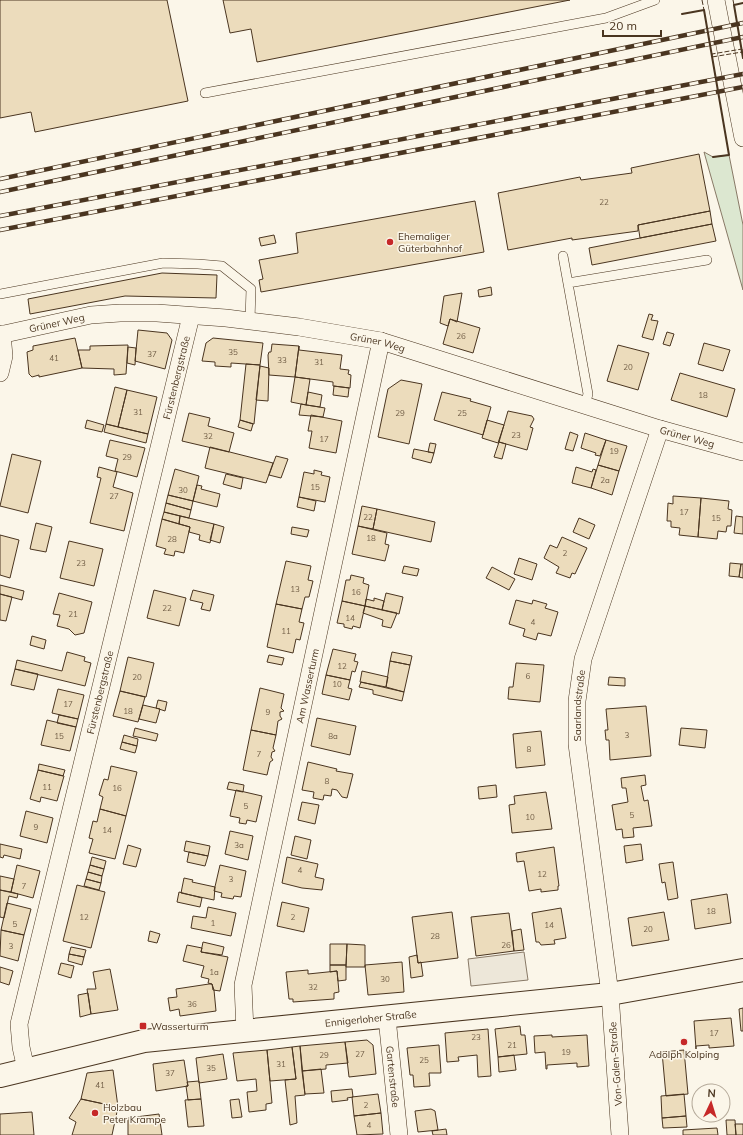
<svg xmlns="http://www.w3.org/2000/svg" width="743" height="1135" viewBox="0 0 743 1135" font-family="Mulish,sans-serif">
<rect width="100%" height="100%" fill="#fbf6e9"/>
<!-- green -->
<path fill="#dce7d0" stroke="#887966" d="M 704,152 L 713,157 L 729,155 L 743,225 L 743,290 Z"/>
<!-- parking -->
<path fill="#ede7d9" stroke="#887966" d="M 524,952 L 528,980 L 471,986 L 468,959 Z"/>
<!-- building -->
<path fill="#ecdcbc" stroke="#4a3520" d="M 0,0 L 167,0 L 188,101 L 35,132 L 31,112 L 0,118 Z
M 223,0 L 570,0 L 257,62 L 251,29 L 230,33 Z
M 699,154 L 710,211 L 638,225 L 638,231 L 572,240 L 572,238 L 508,250 L 498,193 L 580,177 L 581,180 L 632,173 L 631,168 Z
M 475,201 L 484,252 L 261,292 L 259,280 L 263,279 L 259,260 L 298,253 L 296,233 Z
M 710,211 L 712,224 L 640,238 L 638,225 Z
M 712,224 L 716,241 L 592,265 L 589,248 Z
M 274,235 L 276,243 L 261,246 L 259,238 Z
M 162,273 L 217,275 L 216,298 L 125,296 L 30,314 L 28,299 Z
M 491,287 L 492,295 L 479,297 L 478,290 Z
M 462,293 L 457,322 L 450,319 L 448,326 L 440,323 L 444,296 Z
M 649,314 L 653,315 L 651,320 L 658,321 L 653,340 L 642,337 Z
M 450,319 L 480,328 L 473,353 L 443,344 Z
M 138,330 L 167,333 L 172,340 L 165,369 L 135,361 Z
M 667,332 L 674,334 L 670,346 L 663,344 Z
M 75,338 L 82,368 L 39,377 L 39,375 L 32,377 L 29,374 L 27,352 L 33,350 L 33,346 Z
M 213,338 L 263,343 L 260,365 L 231,363 L 231,367 L 215,366 L 215,362 L 202,361 L 206,343 Z
M 704,343 L 730,350 L 723,371 L 698,364 Z
M 272,344 L 299,346 L 295,377 L 269,375 L 268,355 L 269,352 L 271,352 Z
M 128,345 L 126,374 L 114,375 L 114,369 L 82,368 L 78,350 L 90,350 L 90,346 Z
M 618,345 L 649,353 L 638,390 L 607,381 Z
M 299,346 L 299,350 L 342,355 L 340,369 L 349,370 L 348,374 L 351,375 L 350,388 L 333,386 L 333,382 L 295,377 Z
M 128,347 L 136,348 L 135,365 L 127,363 Z
M 246,364 L 260,365 L 254,424 L 240,420 Z
M 260,366 L 269,368 L 268,401 L 256,400 Z
M 680,373 L 735,389 L 727,417 L 671,400 Z
M 295,377 L 310,379 L 306,405 L 291,402 Z
M 401,380 L 422,384 L 409,444 L 378,437 L 388,389 Z
M 334,386 L 349,388 L 348,397 L 333,395 Z
M 115,387 L 127,390 L 118,427 L 106,424 Z
M 127,390 L 157,397 L 148,434 L 118,427 Z
M 308,392 L 322,395 L 320,407 L 306,405 Z
M 442,392 L 471,399 L 470,401 L 491,407 L 483,435 L 434,420 Z
M 301,404 L 325,408 L 323,417 L 299,415 Z
M 508,411 L 532,416 L 534,419 L 530,427 L 533,428 L 527,450 L 499,442 Z
M 189,413 L 210,418 L 208,426 L 234,433 L 229,452 L 182,441 Z
M 311,415 L 342,421 L 336,453 L 309,448 L 312,431 L 308,431 Z
M 87,420 L 104,425 L 102,432 L 85,428 Z
M 240,420 L 253,424 L 251,431 L 238,427 Z
M 487,420 L 504,425 L 498,443 L 482,438 Z
M 106,424 L 148,434 L 146,443 L 104,432 Z
M 570,432 L 578,435 L 573,451 L 565,449 Z
M 585,433 L 606,440 L 600,456 L 595,455 L 596,453 L 581,448 Z
M 110,440 L 145,448 L 137,477 L 115,471 L 118,459 L 106,456 Z
M 606,440 L 627,446 L 619,471 L 598,465 Z
M 499,442 L 506,444 L 502,459 L 494,457 Z
M 430,443 L 436,444 L 434,453 L 428,452 Z
M 210,447 L 273,463 L 266,483 L 205,468 Z
M 414,449 L 434,453 L 431,463 L 412,458 Z
M 12,454 L 41,461 L 28,513 L 0,506 Z
M 276,456 L 288,459 L 281,478 L 269,475 Z
M 598,465 L 619,471 L 612,495 L 591,488 Z
M 99,467 L 117,472 L 113,487 L 133,493 L 124,531 L 90,523 L 101,478 L 97,477 Z
M 576,467 L 592,472 L 593,469 L 596,470 L 591,488 L 572,483 Z
M 175,469 L 199,476 L 193,501 L 168,495 Z
M 314,470 L 322,472 L 321,475 L 330,477 L 325,502 L 299,497 L 304,472 L 314,474 Z
M 226,474 L 243,478 L 241,489 L 223,484 Z
M 197,485 L 202,486 L 201,489 L 220,494 L 217,507 L 193,501 Z
M 168,495 L 193,501 L 191,510 L 166,503 Z
M 673,496 L 701,498 L 698,537 L 679,535 L 680,528 L 671,527 L 671,521 L 667,521 L 668,503 L 673,504 Z
M 299,497 L 316,501 L 314,511 L 297,507 Z
M 701,498 L 729,501 L 728,509 L 732,510 L 731,526 L 727,526 L 726,532 L 718,531 L 717,539 L 698,537 Z
M 166,503 L 191,510 L 189,518 L 164,512 Z
M 362,506 L 377,509 L 373,529 L 358,526 Z
M 377,509 L 435,522 L 431,542 L 373,529 Z
M 164,512 L 180,516 L 179,524 L 162,519 Z
M 180,516 L 214,524 L 210,543 L 199,540 L 200,535 L 189,532 L 190,527 L 179,524 Z
M 736,516 L 743,517 L 743,534 L 734,533 Z
M 579,518 L 595,525 L 589,539 L 573,532 Z
M 162,519 L 190,527 L 184,553 L 175,551 L 174,556 L 164,554 L 166,549 L 156,546 Z
M 36,523 L 52,527 L 46,552 L 30,549 Z
M 214,524 L 224,527 L 220,543 L 210,540 Z
M 358,526 L 387,533 L 385,544 L 389,545 L 385,561 L 352,554 Z
M 292,527 L 309,530 L 307,537 L 291,534 Z
M 0,535 L 19,540 L 10,578 L 0,575 Z
M 562,537 L 587,548 L 575,574 L 572,573 L 570,578 L 556,573 L 559,567 L 544,558 L 550,545 L 557,548 Z
M 69,541 L 103,549 L 94,586 L 60,578 Z
M 519,558 L 537,564 L 532,580 L 514,574 Z
M 286,561 L 311,566 L 308,580 L 313,581 L 309,597 L 305,597 L 302,609 L 276,604 Z
M 730,563 L 741,564 L 739,577 L 729,576 Z
M 741,564 L 743,564 L 743,578 L 739,577 Z
M 404,566 L 419,569 L 417,576 L 402,573 Z
M 492,567 L 515,579 L 509,590 L 486,578 Z
M 351,575 L 364,578 L 363,583 L 369,585 L 365,606 L 342,601 L 346,580 L 350,580 Z
M 0,585 L 24,591 L 22,600 L 0,594 Z
M 154,590 L 186,598 L 179,626 L 147,618 Z
M 193,590 L 214,595 L 210,611 L 201,609 L 203,603 L 190,600 Z
M 59,593 L 92,602 L 84,633 L 75,635 L 69,629 L 57,626 L 60,615 L 53,614 Z
M 386,593 L 403,597 L 399,614 L 382,610 Z
M 0,594 L 12,597 L 6,621 L 0,620 Z
M 374,598 L 384,601 L 382,610 L 365,606 L 366,599 L 374,601 Z
M 516,600 L 532,604 L 533,600 L 547,604 L 545,608 L 558,612 L 551,636 L 538,633 L 536,640 L 523,636 L 525,629 L 509,624 Z
M 342,601 L 365,606 L 360,628 L 353,626 L 352,629 L 344,627 L 344,624 L 337,623 Z
M 276,604 L 302,609 L 299,622 L 304,623 L 300,640 L 296,639 L 293,653 L 267,647 Z
M 365,606 L 397,613 L 391,628 L 382,626 L 383,620 L 363,613 Z
M 32,636 L 46,640 L 44,649 L 30,645 Z
M 333,649 L 356,654 L 354,661 L 358,662 L 355,672 L 352,671 L 350,680 L 326,675 Z
M 67,652 L 85,657 L 84,661 L 91,663 L 85,686 L 15,669 L 17,660 L 62,671 Z
M 392,652 L 412,656 L 410,665 L 390,661 Z
M 269,655 L 284,658 L 282,665 L 267,662 Z
M 128,657 L 154,663 L 146,697 L 120,691 Z
M 390,661 L 410,665 L 404,692 L 386,687 Z
M 516,663 L 544,665 L 540,702 L 508,699 L 509,687 L 513,687 Z
M 15,669 L 38,674 L 34,690 L 11,685 Z
M 362,671 L 388,677 L 386,687 L 360,682 Z
M 326,675 L 350,680 L 348,688 L 352,689 L 349,700 L 322,694 Z
M 609,677 L 625,678 L 625,686 L 608,685 Z
M 361,682 L 404,692 L 402,701 L 373,694 L 373,690 L 359,687 Z
M 260,688 L 284,694 L 281,708 L 284,711 L 280,712 L 280,716 L 282,719 L 278,721 L 276,735 L 251,730 Z
M 58,689 L 84,695 L 78,719 L 52,713 Z
M 120,691 L 145,697 L 138,722 L 113,716 Z
M 158,700 L 167,702 L 165,711 L 156,708 Z
M 143,705 L 160,709 L 156,723 L 139,719 Z
M 646,706 L 651,756 L 610,760 L 609,740 L 606,740 L 605,730 L 608,730 L 606,709 Z
M 59,715 L 78,719 L 76,727 L 57,723 Z
M 317,718 L 356,726 L 350,755 L 311,746 Z
M 47,720 L 76,727 L 70,751 L 41,745 Z
M 135,728 L 158,734 L 156,741 L 133,736 Z
M 681,728 L 707,730 L 705,748 L 679,745 Z
M 251,730 L 276,735 L 273,748 L 275,751 L 272,752 L 271,757 L 273,760 L 270,762 L 267,775 L 243,770 Z
M 541,731 L 545,765 L 516,768 L 513,734 Z
M 124,735 L 138,739 L 137,746 L 122,742 Z
M 122,742 L 137,746 L 135,753 L 120,749 Z
M 308,762 L 337,769 L 336,771 L 353,774 L 347,798 L 342,797 L 337,790 L 332,789 L 331,796 L 324,795 L 323,800 L 313,798 L 314,792 L 302,790 Z
M 39,764 L 65,770 L 63,776 L 38,770 Z
M 111,766 L 137,772 L 126,816 L 100,809 L 103,797 L 99,795 L 104,779 L 108,780 Z
M 38,770 L 64,776 L 57,801 L 41,797 L 40,802 L 30,799 Z
M 645,775 L 646,785 L 641,786 L 644,801 L 648,800 L 652,826 L 633,828 L 634,837 L 623,838 L 622,829 L 616,830 L 612,805 L 628,802 L 626,788 L 622,788 L 621,778 Z
M 229,782 L 244,785 L 243,792 L 227,789 Z
M 496,785 L 497,797 L 479,799 L 478,787 Z
M 236,790 L 262,796 L 256,822 L 247,820 L 246,824 L 239,823 L 240,818 L 230,816 Z
M 546,792 L 552,829 L 512,833 L 509,805 L 515,804 L 514,796 Z
M 302,802 L 319,805 L 315,824 L 298,820 Z
M 100,809 L 126,816 L 115,859 L 89,853 L 93,839 L 89,838 L 93,821 L 97,822 Z
M 26,811 L 53,818 L 47,843 L 20,836 Z
M 230,831 L 253,836 L 248,860 L 225,854 Z
M 295,836 L 311,840 L 307,859 L 291,855 Z
M 186,841 L 210,846 L 208,856 L 184,851 Z
M 0,844 L 22,849 L 20,859 L 4,855 L 3,858 L 0,857 Z
M 641,844 L 643,860 L 626,863 L 624,846 Z
M 128,845 L 141,849 L 136,867 L 123,864 Z
M 554,847 L 559,886 L 558,886 L 558,890 L 541,892 L 541,889 L 529,891 L 524,861 L 517,862 L 516,853 Z
M 189,852 L 208,856 L 205,866 L 187,862 Z
M 92,857 L 106,861 L 104,869 L 90,865 Z
M 287,857 L 318,864 L 315,877 L 324,879 L 322,890 L 302,888 L 282,883 Z
M 673,862 L 678,898 L 668,900 L 665,882 L 662,883 L 659,864 Z
M 17,865 L 40,871 L 33,898 L 11,892 Z
M 90,865 L 104,869 L 102,876 L 88,872 Z
M 220,865 L 246,871 L 241,897 L 234,896 L 233,899 L 221,897 L 222,893 L 214,891 Z
M 88,872 L 102,876 L 101,883 L 86,879 Z
M 0,876 L 14,879 L 11,892 L 0,890 Z
M 184,878 L 193,880 L 192,882 L 215,887 L 214,900 L 181,893 Z
M 86,879 L 101,883 L 99,890 L 84,886 Z
M 77,885 L 105,892 L 91,948 L 63,941 Z
M 0,890 L 18,894 L 17,898 L 9,896 L 4,918 L 0,917 Z
M 179,892 L 202,898 L 200,907 L 177,902 Z
M 727,894 L 731,923 L 695,929 L 691,900 Z
M 282,902 L 309,908 L 304,932 L 277,926 Z
M 7,903 L 31,909 L 24,935 L 1,930 Z
M 208,907 L 236,913 L 231,936 L 191,928 L 193,916 L 206,918 Z
M 561,908 L 566,938 L 554,940 L 555,944 L 541,945 L 539,942 L 536,942 L 532,913 Z
M 452,912 L 458,958 L 418,963 L 412,917 Z
M 664,912 L 669,940 L 632,946 L 628,918 Z
M 509,913 L 514,951 L 476,956 L 471,917 Z
M 521,929 L 524,950 L 514,951 L 512,931 Z
M 1,930 L 24,935 L 18,961 L 0,956 Z
M 150,931 L 160,934 L 157,943 L 148,941 Z
M 203,942 L 224,947 L 222,955 L 201,952 Z
M 330,944 L 347,944 L 346,965 L 330,965 Z
M 347,944 L 365,945 L 365,967 L 346,967 Z
M 187,945 L 202,948 L 201,952 L 228,957 L 220,991 L 213,990 L 212,984 L 208,983 L 209,979 L 201,977 L 204,966 L 183,961 Z
M 71,947 L 86,950 L 84,957 L 69,954 Z
M 69,954 L 84,957 L 82,965 L 68,961 Z
M 417,955 L 418,963 L 421,962 L 423,976 L 411,978 L 409,957 Z
M 402,962 L 404,992 L 368,995 L 365,965 Z
M 61,963 L 74,966 L 71,978 L 58,974 Z
M 330,965 L 346,965 L 346,980 L 338,981 L 337,971 L 330,972 Z
M 0,967 L 13,971 L 9,985 L 0,982 Z
M 110,969 L 118,1010 L 91,1014 L 87,989 L 96,989 L 93,972 Z
M 308,970 L 308,974 L 337,971 L 339,992 L 334,993 L 334,999 L 293,1002 L 293,999 L 289,999 L 286,972 Z
M 209,984 L 212,984 L 214,990 L 216,1011 L 180,1016 L 179,1009 L 170,1011 L 168,998 L 177,997 L 176,989 Z
M 88,993 L 91,1014 L 80,1017 L 78,995 Z
M 743,1008 L 743,1031 L 741,1031 L 739,1009 Z
M 731,1018 L 734,1046 L 709,1048 L 709,1045 L 696,1046 L 696,1049 L 694,1021 Z
M 520,1026 L 521,1035 L 525,1035 L 527,1054 L 498,1057 L 495,1029 Z
M 488,1029 L 491,1076 L 478,1077 L 477,1055 L 458,1057 L 459,1061 L 447,1062 L 445,1033 Z
M 552,1035 L 552,1037 L 587,1035 L 589,1066 L 577,1067 L 577,1063 L 547,1065 L 547,1069 L 546,1069 L 545,1052 L 535,1053 L 534,1036 Z
M 367,1040 L 373,1045 L 376,1074 L 349,1077 L 345,1042 Z
M 345,1042 L 348,1063 L 326,1065 L 326,1069 L 302,1071 L 300,1046 Z
M 439,1045 L 441,1073 L 429,1073 L 430,1086 L 414,1087 L 413,1075 L 410,1075 L 407,1048 Z
M 300,1046 L 305,1095 L 295,1096 L 297,1123 L 290,1125 L 285,1080 L 296,1079 L 292,1047 Z
M 292,1047 L 296,1079 L 270,1081 L 267,1050 Z
M 267,1050 L 272,1103 L 266,1104 L 266,1110 L 249,1112 L 247,1092 L 257,1091 L 256,1079 L 237,1081 L 233,1053 Z
M 684,1050 L 688,1094 L 666,1096 L 662,1052 Z
M 223,1054 L 227,1079 L 199,1083 L 196,1058 Z
M 514,1055 L 516,1070 L 499,1072 L 498,1057 Z
M 184,1060 L 188,1086 L 156,1091 L 153,1064 Z
M 321,1069 L 324,1093 L 305,1094 L 302,1071 Z
M 113,1070 L 118,1107 L 81,1099 L 87,1073 Z
M 199,1081 L 201,1099 L 188,1100 L 186,1086 L 188,1086 L 187,1082 Z
M 352,1089 L 353,1097 L 347,1098 L 348,1100 L 332,1102 L 331,1091 Z
M 378,1094 L 381,1113 L 354,1116 L 352,1097 Z
M 684,1094 L 686,1116 L 662,1118 L 661,1096 Z
M 81,1099 L 118,1107 L 112,1135 L 72,1135 L 76,1122 L 69,1118 Z
M 201,1099 L 204,1126 L 188,1127 L 185,1100 Z
M 239,1099 L 242,1117 L 232,1118 L 230,1100 Z
M 431,1109 L 435,1111 L 438,1130 L 418,1132 L 415,1111 Z
M 32,1112 L 34,1135 L 0,1135 L 0,1114 Z
M 381,1113 L 383,1134 L 357,1135 L 354,1116 Z
M 159,1114 L 162,1135 L 128,1135 L 128,1118 Z
M 686,1116 L 687,1127 L 663,1128 L 662,1118 Z
M 726,1120 L 735,1120 L 736,1135 L 727,1135 Z
M 735,1124 L 743,1124 L 743,1135 L 736,1135 Z
M 717,1128 L 718,1135 L 683,1135 L 683,1130 Z
M 446,1129 L 447,1135 L 433,1135 L 432,1131 Z"/>
<g fill="none" stroke-linecap="round" stroke-linejoin="round">
<defs>
<path id="lane" d="M 205,93 L 606,18 L 655,0
M 563,256 L 588,394 L 585,405
M 568,283 L 707,260
M 0,294 L 163,263 L 198,264 L 222,266 L 251,289 L 250,320"/>
<g id="street">
<path d="M 716,0 L 743,138"/>
<path id="s1" d="M 0,335 L 91,315 L 120,313 L 157,313 L 226,318 L 299,327 L 381,341 L 660,429 L 743,452"/>
<path d="M 0,373 L 4,356 L 2,334"/>
<path id="s2" d="M 387,1018 L 399,1135"/>
<path id="s3" d="M 245,1031 L 243,985 L 381,341"/>
<path id="s4" d="M 26,1069 L 21,1047 L 19,1024 L 191,316"/>
<path id="s5" d="M 620,1135 L 610,994 L 577,744 L 577,701 L 583,659 L 660,429"/>
</g>
<g id="secondary">
<path id="s6" d="M 0,1076 L 144,1041 L 610,994 L 743,970"/>
</g>
</defs>
<!-- lane casing -->
<use href="#lane" stroke="#4a3520" stroke-width="10"/>
<!-- street casing -->
<use href="#street" stroke="#4a3520" stroke-width="18"/>
<!-- secondary casing -->
<use href="#secondary" stroke="#4a3520" stroke-width="24"/>
<!-- lane -->
<use href="#lane" stroke="#fbf6e9" stroke-width="9"/>
<!-- street -->
<use href="#street" stroke="#fbf6e9" stroke-width="17"/>
<!-- secondary -->
<use href="#secondary" stroke="#fbf6e9" stroke-width="22"/>
<defs>
<path id="rail" d="M 0,179 L 743,23
M 0,192 L 743,37
M 0,216 L 743,74
M 0,230 L 743,87"/>
</defs>
<!-- rail casing -->
<use href="#rail" stroke="#4a3520" stroke-width="4.5"/>
<!-- rail -->
<use href="#rail" stroke="#fbf6e9" stroke-width="3" stroke-dasharray="9" stroke-linecap="butt"/>
<!-- fence -->
<path stroke="#4a3520" stroke-width="1" stroke-dasharray="5 2" stroke-linecap="butt" d="M 702,0 L 704,10
M 733,0 L 734,5
M 742,49 L 742,52 L 712,57 L 712,54 Z"/>
<!-- wall -->
<path stroke="#4a3520" stroke-width="2" d="M 743,3 L 734,5 L 743,58
M 682,14 L 704,10 L 729,155 L 713,157"/>
</g>
<!-- markers -->
<g fill="#c62828" stroke="#fbf6e9" stroke-width="1.5">
<circle cx="390" cy="242" r="4"/>
<rect x="139" y="1022" width="8" height="8" rx="2"/>
<circle cx="684" cy="1042" r="4"/>
<circle cx="95" cy="1113" r="4"/>
</g>
<g text-anchor="middle" stroke-width="3" stroke-linejoin="round" paint-order="stroke">
<!-- number labels -->
<g font-size="8" fill="#725f47">
<text x="604" y="205">22</text>
<text x="461" y="339">26</text>
<text x="233" y="355">35</text>
<text x="152" y="357">37</text>
<text x="54" y="361">41</text>
<text x="282" y="363">33</text>
<text x="319" y="365">31</text>
<text x="628" y="370">20</text>
<text x="703" y="398">18</text>
<text x="138" y="415">31</text>
<text x="400" y="416">29</text>
<text x="462" y="416">25</text>
<text x="516" y="438">23</text>
<text x="208" y="439">32</text>
<text x="324" y="442">17</text>
<text x="614" y="454">19</text>
<text x="127" y="460">29</text>
<text x="605" y="483">2a</text>
<text x="315" y="490">15</text>
<text x="183" y="493">30</text>
<text x="114" y="499">27</text>
<text x="684" y="515">17</text>
<text x="368" y="520">22</text>
<text x="716" y="521">15</text>
<text x="371" y="541">18</text>
<text x="172" y="542">28</text>
<text x="565" y="556">2</text>
<text x="81" y="566">23</text>
<text x="295" y="592">13</text>
<text x="356" y="595">16</text>
<text x="167" y="611">22</text>
<text x="73" y="617">21</text>
<text x="350" y="621">14</text>
<text x="533" y="625">4</text>
<text x="286" y="634">11</text>
<text x="342" y="669">12</text>
<text x="528" y="679">6</text>
<text x="137" y="680">20</text>
<text x="337" y="687">10</text>
<text x="68" y="707">17</text>
<text x="128" y="714">18</text>
<text x="268" y="715">9</text>
<text x="627" y="738">3</text>
<text x="59" y="739">15</text>
<text x="333" y="739">8a</text>
<text x="529" y="752">8</text>
<text x="259" y="757">7</text>
<text x="327" y="784">8</text>
<text x="47" y="790">11</text>
<text x="117" y="791">16</text>
<text x="246" y="809">5</text>
<text x="632" y="818">5</text>
<text x="530" y="820">10</text>
<text x="36" y="830">9</text>
<text x="107" y="833">14</text>
<text x="239" y="848">3a</text>
<text x="300" y="873">4</text>
<text x="542" y="877">12</text>
<text x="231" y="882">3</text>
<text x="24" y="889">7</text>
<text x="711" y="914">18</text>
<text x="84" y="920">12</text>
<text x="293" y="920">2</text>
<text x="213" y="926">1</text>
<text x="15" y="927">5</text>
<text x="549" y="928">14</text>
<text x="648" y="932">20</text>
<text x="435" y="939">28</text>
<text x="506" y="948">26</text>
<text x="11" y="949">3</text>
<text x="214" y="975">1a</text>
<text x="385" y="982">30</text>
<text x="313" y="990">32</text>
<text x="192" y="1007">36</text>
<text x="714" y="1036">17</text>
<text x="476" y="1040">23</text>
<text x="512" y="1048">21</text>
<text x="566" y="1055">19</text>
<text x="360" y="1057">27</text>
<text x="324" y="1058">29</text>
<text x="424" y="1063">25</text>
<text x="281" y="1067">31</text>
<text x="211" y="1071">35</text>
<text x="170" y="1076">37</text>
<text x="100" y="1088">41</text>
<text x="366" y="1108">2</text>
<text x="369" y="1128">4</text>
</g>
<!-- poi labels -->
<g font-size="10" fill="#4a3520" stroke="#fbf6e9" text-anchor="start">
<text x="398" y="240">Ehemaliger<tspan x="398" dy="12">Güterbahnhof</tspan></text>
<text x="151" y="1030">Wasserturm</text>
<text x="684" y="1058" text-anchor="middle">Adolph Kolping</text>
<text x="103" y="1111">Holzbau<tspan x="103" dy="12">Peter Krampe</tspan></text>
</g>
<!-- street labels -->
<g font-size="10" fill="#4a3520" stroke="#fbf6e9">
<text dy="4" stroke="none"><textPath href="#s1" startOffset="58">Grüner Weg</textPath></text>
<text dy="4" stroke="none"><textPath href="#s1" startOffset="382">Grüner Weg</textPath></text>
<text dy="4" stroke="none"><textPath href="#s4" startOffset="711">Fürstenbergstraße</textPath></text>
<text dy="4" stroke="none"><textPath href="#s1" startOffset="706">Grüner Weg</textPath></text>
<text dy="4" stroke="none"><textPath href="#s3" startOffset="352">Am Wasserturm</textPath></text>
<text dy="4" stroke="none"><textPath href="#s4" startOffset="387">Fürstenbergstraße</textPath></text>
<text dy="4" stroke="none"><textPath href="#s5" startOffset="432">Saarlandstraße</textPath></text>
<text dy="4" stroke="none"><textPath href="#s6" startOffset="376">Ennigerloher Straße</textPath></text>
<text transform="translate(615 1064) rotate(-94)" y="4">Von-Galen-Straße</text>
<text dy="4" stroke="none"><textPath href="#s2" startOffset="59">Gartenstraße</textPath></text>
</g>
</g>
<!-- north arrow -->
<g transform="translate(711 1103) rotate(4)"><circle r="19" fill="#fbf6e9" stroke="#b4a999"/>
<path d="M0-3L7 15L0 10L-7 15Z" fill="#c62828"/>
<text y="-6" font-size="11" font-weight="bold" text-anchor="middle" fill="#4a3520">N</text>
</g>
<!-- scale -->
<path d="M603 30v6h58v-6" fill="none" stroke="#4a3520" stroke-width="2"/>
<text x="609" y="30" font-size="12" fill="#4a3520" stroke="#fbf6e9" stroke-width="3" paint-order="stroke">20 m</text>
</svg>
